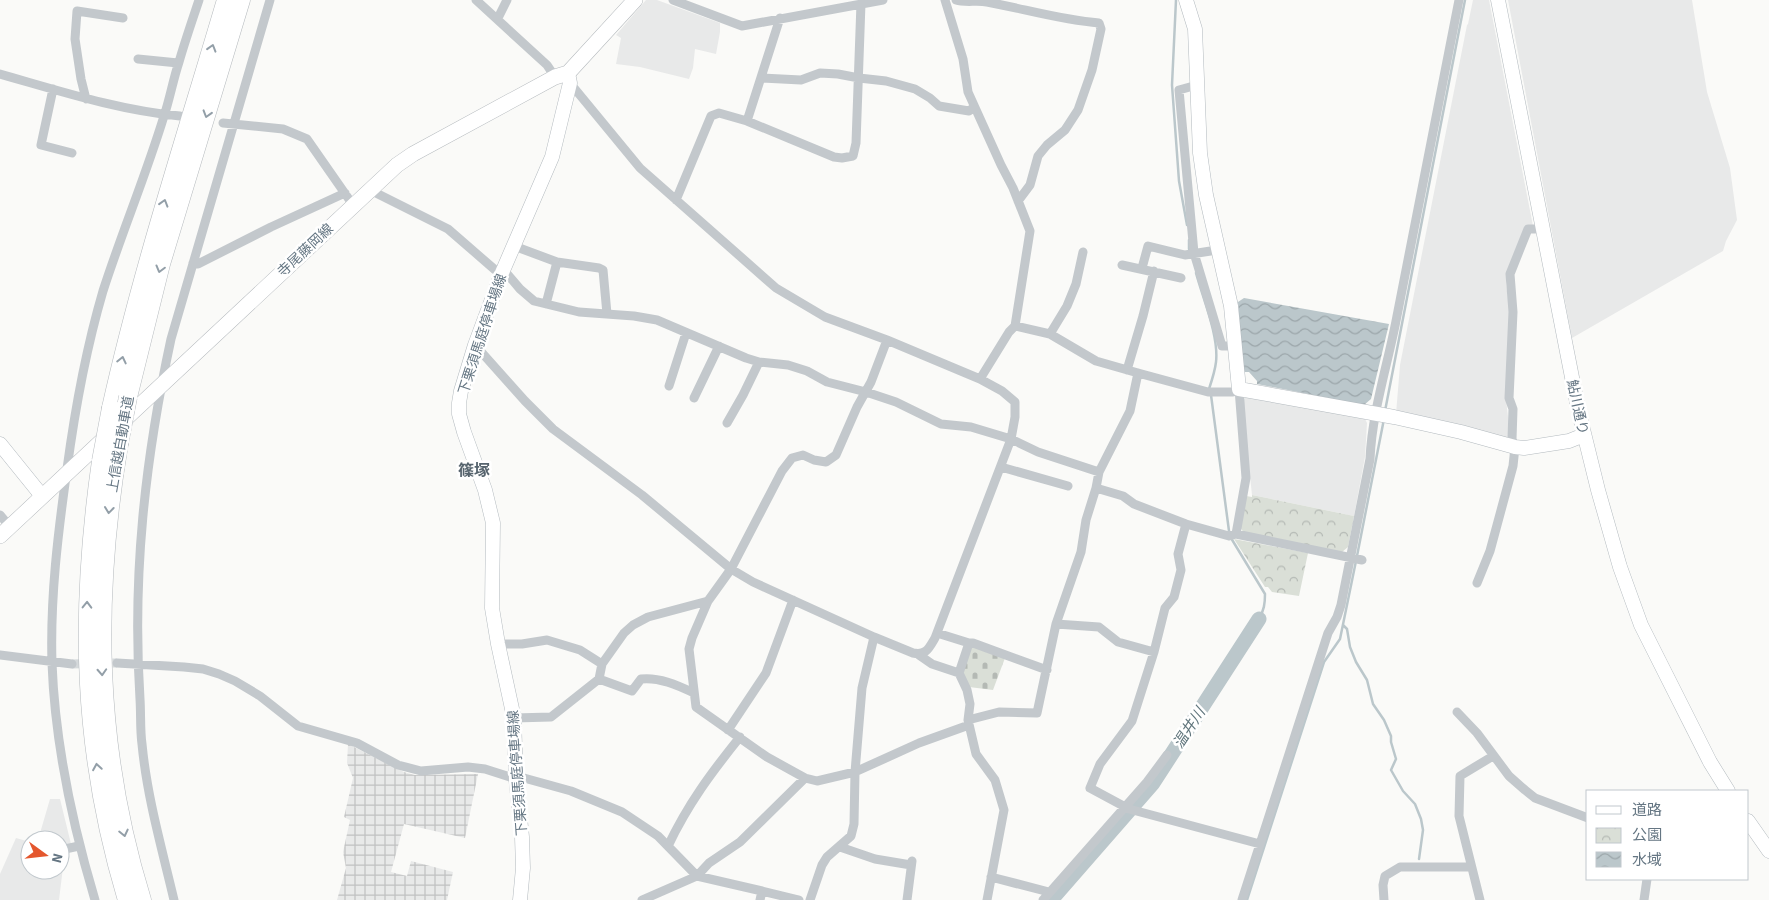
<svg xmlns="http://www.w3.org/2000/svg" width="1769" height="900" viewBox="0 0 1769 900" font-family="'Source Sans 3','Noto Sans JP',sans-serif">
<defs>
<pattern id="industrial-grid" width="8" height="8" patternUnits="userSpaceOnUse" patternTransform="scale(1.25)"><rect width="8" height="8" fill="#e8e9e9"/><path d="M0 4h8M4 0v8" fill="none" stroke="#c0c1c2"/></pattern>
<pattern id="cemetery-stones" width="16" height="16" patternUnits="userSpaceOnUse" patternTransform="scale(1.25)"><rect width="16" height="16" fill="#dadfd7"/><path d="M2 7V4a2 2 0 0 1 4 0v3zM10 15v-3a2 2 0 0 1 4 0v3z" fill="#b4b9b4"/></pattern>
<pattern id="park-crowns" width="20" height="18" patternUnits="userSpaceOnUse" patternTransform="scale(1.25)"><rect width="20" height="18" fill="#dadfd7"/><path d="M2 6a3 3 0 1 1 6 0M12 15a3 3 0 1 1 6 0" fill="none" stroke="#b4b9b4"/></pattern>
<pattern id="water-waves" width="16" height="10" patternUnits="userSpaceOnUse" patternTransform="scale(1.25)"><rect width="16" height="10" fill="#bbc7cb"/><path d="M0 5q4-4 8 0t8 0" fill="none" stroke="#9ca6aa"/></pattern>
</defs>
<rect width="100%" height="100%" fill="#fafaf8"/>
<!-- built -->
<path fill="#e8e9e9" d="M 646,0 L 657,0 L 720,23 L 720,32 L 716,54 L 695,49 L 693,68 L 689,79 L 640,67 L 616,64 L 621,38 L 616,35 Z
M 1473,0 L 1489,0 L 1533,226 L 1508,272 L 1506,284 L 1510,313 L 1506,399 L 1510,435 L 1508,439 L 1396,414 L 1400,365 L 1467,25 L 1468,24 Z
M 1508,0 L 1692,0 L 1707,92 L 1730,168 L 1737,220 L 1726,241 L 1723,251 L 1572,338 Z
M 1247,396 L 1365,419 L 1367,423 L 1365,457 L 1354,516 L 1252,495 L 1242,401 Z
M 50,799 L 60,799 L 71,844 L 65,851 L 59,900 L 0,900 L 0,874 L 16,838 L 30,842 L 30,870 L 60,870 L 60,840 L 38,840 Z"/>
<!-- industrial -->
<path fill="url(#industrial-grid)" d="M 348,744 L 404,772 L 415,775 L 478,774 L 465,838 L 404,824 L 391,872 L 407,876 L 411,861 L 453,872 L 447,900 L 337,900 L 346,868 L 343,852 L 350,820 L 344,817 L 353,778 L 347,763 Z"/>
<!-- cemetery -->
<path fill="url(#cemetery-stones)" d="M 970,646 L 1005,658 L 993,690 L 969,687 L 961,674 Z"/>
<!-- park -->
<path fill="url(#park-crowns)" d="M 1252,495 L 1354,516 L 1348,547 L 1342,552 L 1244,533 L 1240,527 L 1246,496 L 1252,497 Z
M 1234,539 L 1308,553 L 1299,596 L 1272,592 L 1268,587 L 1265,587 Z"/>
<!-- water -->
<path fill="url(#water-waves)" d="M 1244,298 L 1389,324 L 1371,399 L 1364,405 L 1257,384 L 1257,381 L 1249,372 L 1243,372 L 1238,302 Z"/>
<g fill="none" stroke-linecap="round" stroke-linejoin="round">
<!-- stream -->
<path stroke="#bbc7cb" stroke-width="2.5" d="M 1176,0 L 1172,85 L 1179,181 L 1187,225
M 1189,240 L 1189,249
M 1196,273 C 1203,299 1219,336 1216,362 C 1215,371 1212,380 1209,389
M 1211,395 L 1229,531
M 1385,411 L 1465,0
M 1231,538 L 1265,594 C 1265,604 1264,610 1259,619
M 1357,556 L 1384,419
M 1343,625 L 1347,629 L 1350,647 L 1356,662 L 1367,680 L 1373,704 L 1384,720 L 1391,736 L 1391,742 L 1396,759 L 1391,770 L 1403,791 L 1415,804 L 1421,819 L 1423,830 L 1419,859
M 1247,900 L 1324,662 L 1340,639 L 1356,561"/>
<!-- river -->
<path stroke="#bbc7cb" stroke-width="15" d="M 1051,900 L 1153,783 L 1259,619"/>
<!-- street-tunnel -->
<path stroke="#d5d9db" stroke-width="9" stroke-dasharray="9 4.5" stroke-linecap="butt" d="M 72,664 L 117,663"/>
<defs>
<path id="secondary" d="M 1186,0 L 1195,29 L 1200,153 L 1206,195 L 1231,306 L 1239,389 L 1394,417 L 1461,432 L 1515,447 L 1524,448 L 1569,441 L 1584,435
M 1498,0 L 1579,413 L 1598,490 L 1620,567 L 1641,625 L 1710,762 L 1728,791
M 0,444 L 42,496
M 1748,821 L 1769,851
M 520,900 L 523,868 L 522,837 L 516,779 L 514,718 L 498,644 L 492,608 L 493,523 L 485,490 L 464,432 L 459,414 L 459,403 L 461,391 L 475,345 L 501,275 L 552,157 L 570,83 L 568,73"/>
<path id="primary" d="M 0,536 L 397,165 L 413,154 L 555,77 L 568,73 L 635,0"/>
<path id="highway" d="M 128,397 L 161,264 L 241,0
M 111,408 C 142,269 186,136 226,0
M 119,444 C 93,600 95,748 142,900
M 101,461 C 79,614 82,751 127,900"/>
</defs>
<!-- secondary casing -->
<use href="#secondary" stroke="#b3babf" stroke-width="15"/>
<!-- primary casing -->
<use href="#primary" stroke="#b5babe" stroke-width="16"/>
<!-- highway casing -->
<use href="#highway" stroke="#b4b9bd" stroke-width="19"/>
<!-- street -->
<path stroke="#c3c8cc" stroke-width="9" d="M 476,0 L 547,65 L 555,77
M 673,0 L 742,26 L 883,0
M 945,0 L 963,59 L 968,92 L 1001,165 L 1013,188 L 1030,231 L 1015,326
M 956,0 C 965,3 977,0 987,2 C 1025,9 1061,20 1099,23 L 1101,29 L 1092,70 L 1078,110 L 1065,130 L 1047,145 L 1038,156 L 1030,185 L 1018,201
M 498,18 L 507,0
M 138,59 L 178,63
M 0,74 C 60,91 118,110 180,116
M 761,78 L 801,80 L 820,73 L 838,74 L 859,78 L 886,81 L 915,89 L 930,98 L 939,106 L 969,111 L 974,107
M 570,83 L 640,168 L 776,288 L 825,317 L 887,340 L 980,379 L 1002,391 L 1015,402 L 1015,417 L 1011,439 L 935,638 C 929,648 926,656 913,653 L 874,637 L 862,688 L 855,772 L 854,824 L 851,836 L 827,857 L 822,865 L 810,900
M 1197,85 L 1179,90 L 1194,253 L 1222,346 L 1234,346
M 53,89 L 41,145 L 72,153
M 86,99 L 81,79 L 75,39 L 77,11 L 123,18
M 747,121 L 780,18
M 223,123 L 283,129 L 307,139 L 353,205
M 370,190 L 448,229 L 501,275
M 676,200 L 711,116 L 719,113 L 747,121 L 834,157 L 842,158 L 853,156 L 856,143 L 861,3
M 514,246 L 557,262 L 599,268 L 603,270 L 607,314
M 193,263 L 198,264 L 271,227 L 345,193
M 1122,265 L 1181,278
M 1142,268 L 1148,246 L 1185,255 L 1217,250
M 503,269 L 520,289 L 534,301 L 579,312 L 634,316 L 657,320 L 746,358 L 759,362 L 788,365 L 807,371 L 827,382 L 866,392 L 896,402 L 941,424 L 971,427 L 1011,439 L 1038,452 L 1099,472
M 546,304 L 557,262
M 1050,334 L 1067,306 L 1076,284 L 1083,252
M 475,345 L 525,401 L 553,429 L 642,495 L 731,569 L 753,582 L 874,637
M 1127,370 L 1143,316 L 1154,271
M 1138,373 L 1130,411 L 1099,472 L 1096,488 L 1123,496 L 1134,504 L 1186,524 L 1229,536 L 1236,534 L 1362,560
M 980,379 L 1009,332 L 1015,326 L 1050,334 L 1096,361 L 1138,373 L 1208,392 L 1233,392 L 1239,389 L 1246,478 L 1236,534
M 669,386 L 686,333
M 694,398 L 719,346
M 727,423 L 743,395 L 759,362
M 1001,467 L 1068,486
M 0,515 L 10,527
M 1186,524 L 1178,554 L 1181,570 L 1174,597 L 1165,608 L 1154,652 L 1132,721 L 1100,764 L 1090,788 L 1129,809 L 1260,844
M 1477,583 L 1490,551 L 1513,466 L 1515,447 L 1512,439 L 1513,409 L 1509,398 L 1513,312 L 1510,274 L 1528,229 L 1543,229
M 708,601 L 692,638 L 689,649 L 696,707 L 767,757 L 805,778
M 1056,624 L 1099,627 L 1118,642 L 1154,652
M 937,633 L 969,643 L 973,643 L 1047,670
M 498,644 L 522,644 L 547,640 L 580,650 L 602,664
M 0,655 L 72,664
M 919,655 L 932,664 L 959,673 L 967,690 L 970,704 L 968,720 L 976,754 L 995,780 L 1004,810 L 987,900
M 117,663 L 184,667 L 203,669 L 219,674 L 235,681 L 260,696 L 298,726 L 357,743 L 398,765 L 421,771 L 468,767 L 485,769 L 516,779 L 524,778 L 571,791 L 622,812 L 658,836 L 697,876 L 762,891
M 959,673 L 969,643
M 599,679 L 632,691 L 641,679 C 659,677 677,685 694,693
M 1457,712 L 1477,733 L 1509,776 L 1525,790 L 1535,798 L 1588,818
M 514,718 L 551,717 L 599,679 L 602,664 L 624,633 L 633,625 L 648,617 L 708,601 L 731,569 L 782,471 L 792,458 L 803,455 L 814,460 L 826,462 L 836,455 L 857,407 L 871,382 L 887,340
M 968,720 L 999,712 L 1037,713 L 1056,624 L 1081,552 L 1086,520 L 1096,488
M 728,730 L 766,673 L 793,600
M 668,846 C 688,804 711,773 740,737
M 60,847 L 65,849 L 79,846
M 840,847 L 875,859 L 911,865
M 991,877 L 1049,892
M 95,900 C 72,823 55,744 52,663 C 50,598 58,533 67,469 C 75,409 86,349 103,291 C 122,232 146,175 164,116 C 170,98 173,80 179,62 C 185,41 192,21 199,0
M 174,900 C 162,849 147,797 142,744 C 140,730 141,714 140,699 C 132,576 145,459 171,339 L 270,0
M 642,900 L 697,876 L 709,863 L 740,842 L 805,778 L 817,781 L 855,772 L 919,743 L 969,725
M 760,900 L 762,891 L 799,900
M 907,900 L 912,861
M 1043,900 L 1147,782 L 1167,755
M 1242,900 L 1328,633 L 1337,617 L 1341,605 L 1370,459 C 1372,413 1387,367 1396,321 C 1416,214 1437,107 1459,0
M 1384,900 L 1383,885 L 1385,876 L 1400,867 L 1471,867
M 1480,900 L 1459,816 L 1460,776 L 1493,756
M 1644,900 L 1647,879"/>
<!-- secondary -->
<use href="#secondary" stroke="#fff" stroke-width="14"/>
<!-- primary -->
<use href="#primary" stroke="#fff" stroke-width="15"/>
<!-- highway -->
<use href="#highway" stroke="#fff" stroke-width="18"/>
<defs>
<path id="highway-bridge" d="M 119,444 L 128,397
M 101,461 L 111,408"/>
</defs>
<!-- highway-bridge casing -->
<use href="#highway-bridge" stroke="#b4b9bd" stroke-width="19" stroke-linecap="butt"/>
<!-- highway-bridge -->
<use href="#highway-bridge" stroke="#fff" stroke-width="18"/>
</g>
<!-- one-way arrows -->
<defs><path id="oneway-chevron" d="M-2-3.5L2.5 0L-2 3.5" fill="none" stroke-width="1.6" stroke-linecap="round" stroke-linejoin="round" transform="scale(1.25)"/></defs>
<g stroke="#939fa8">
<use href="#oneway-chevron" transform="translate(212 48) rotate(-73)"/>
<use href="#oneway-chevron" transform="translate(207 114) rotate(107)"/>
<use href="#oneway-chevron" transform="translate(164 203) rotate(-73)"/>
<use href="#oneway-chevron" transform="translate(160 269) rotate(105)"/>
<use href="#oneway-chevron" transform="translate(122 360) rotate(-77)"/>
<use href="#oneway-chevron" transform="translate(109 510) rotate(97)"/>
<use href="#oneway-chevron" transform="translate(87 605) rotate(-89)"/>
<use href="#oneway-chevron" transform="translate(102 672) rotate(87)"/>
<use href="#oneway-chevron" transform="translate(97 767) rotate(-99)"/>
<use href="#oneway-chevron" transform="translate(124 833) rotate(77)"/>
</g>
<g text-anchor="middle" stroke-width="5" stroke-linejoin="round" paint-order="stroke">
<!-- street labels -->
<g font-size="14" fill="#657683" stroke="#fff">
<text transform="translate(305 250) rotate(-43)" y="5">寺尾藤岡線</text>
<text transform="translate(482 334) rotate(-72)" y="5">下栗須馬庭停車場線</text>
<text transform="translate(1578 407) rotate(78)" y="5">鮎川通り</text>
<text transform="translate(120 444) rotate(-80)" y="5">上信越自動車道</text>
<text transform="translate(517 773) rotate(-94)" y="5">下栗須馬庭停車場線</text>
</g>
<!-- water labels -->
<g font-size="15" font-style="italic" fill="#60757c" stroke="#fff">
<text transform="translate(1189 728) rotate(-57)" y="5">温井川</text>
</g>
<!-- quarter labels -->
<g font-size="16" font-weight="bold" fill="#57646e" stroke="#fff">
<text x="474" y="476">篠塚</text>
</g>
</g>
<!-- legend -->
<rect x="1586" y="790" width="162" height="90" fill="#ffffff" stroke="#c1c8cd"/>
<rect x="1596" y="806" width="25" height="8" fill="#ffffff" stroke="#c1c8cd"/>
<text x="1632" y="815" font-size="15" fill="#657683">道路</text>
<rect x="1596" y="828" width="25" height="15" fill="url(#park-crowns)" stroke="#c1c8cd"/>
<text x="1632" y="840" font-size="15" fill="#657683">公園</text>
<rect x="1596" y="852" width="25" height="15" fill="url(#water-waves)" stroke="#c1c8cd"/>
<text x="1632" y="865" font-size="15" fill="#657683">水域</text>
<!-- north arrow -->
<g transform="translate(45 855) rotate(105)"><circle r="24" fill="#ffffff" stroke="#c1c8cd"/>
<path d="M0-4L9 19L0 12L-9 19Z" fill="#e4572e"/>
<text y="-8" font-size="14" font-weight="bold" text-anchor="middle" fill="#657683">N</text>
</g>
</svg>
